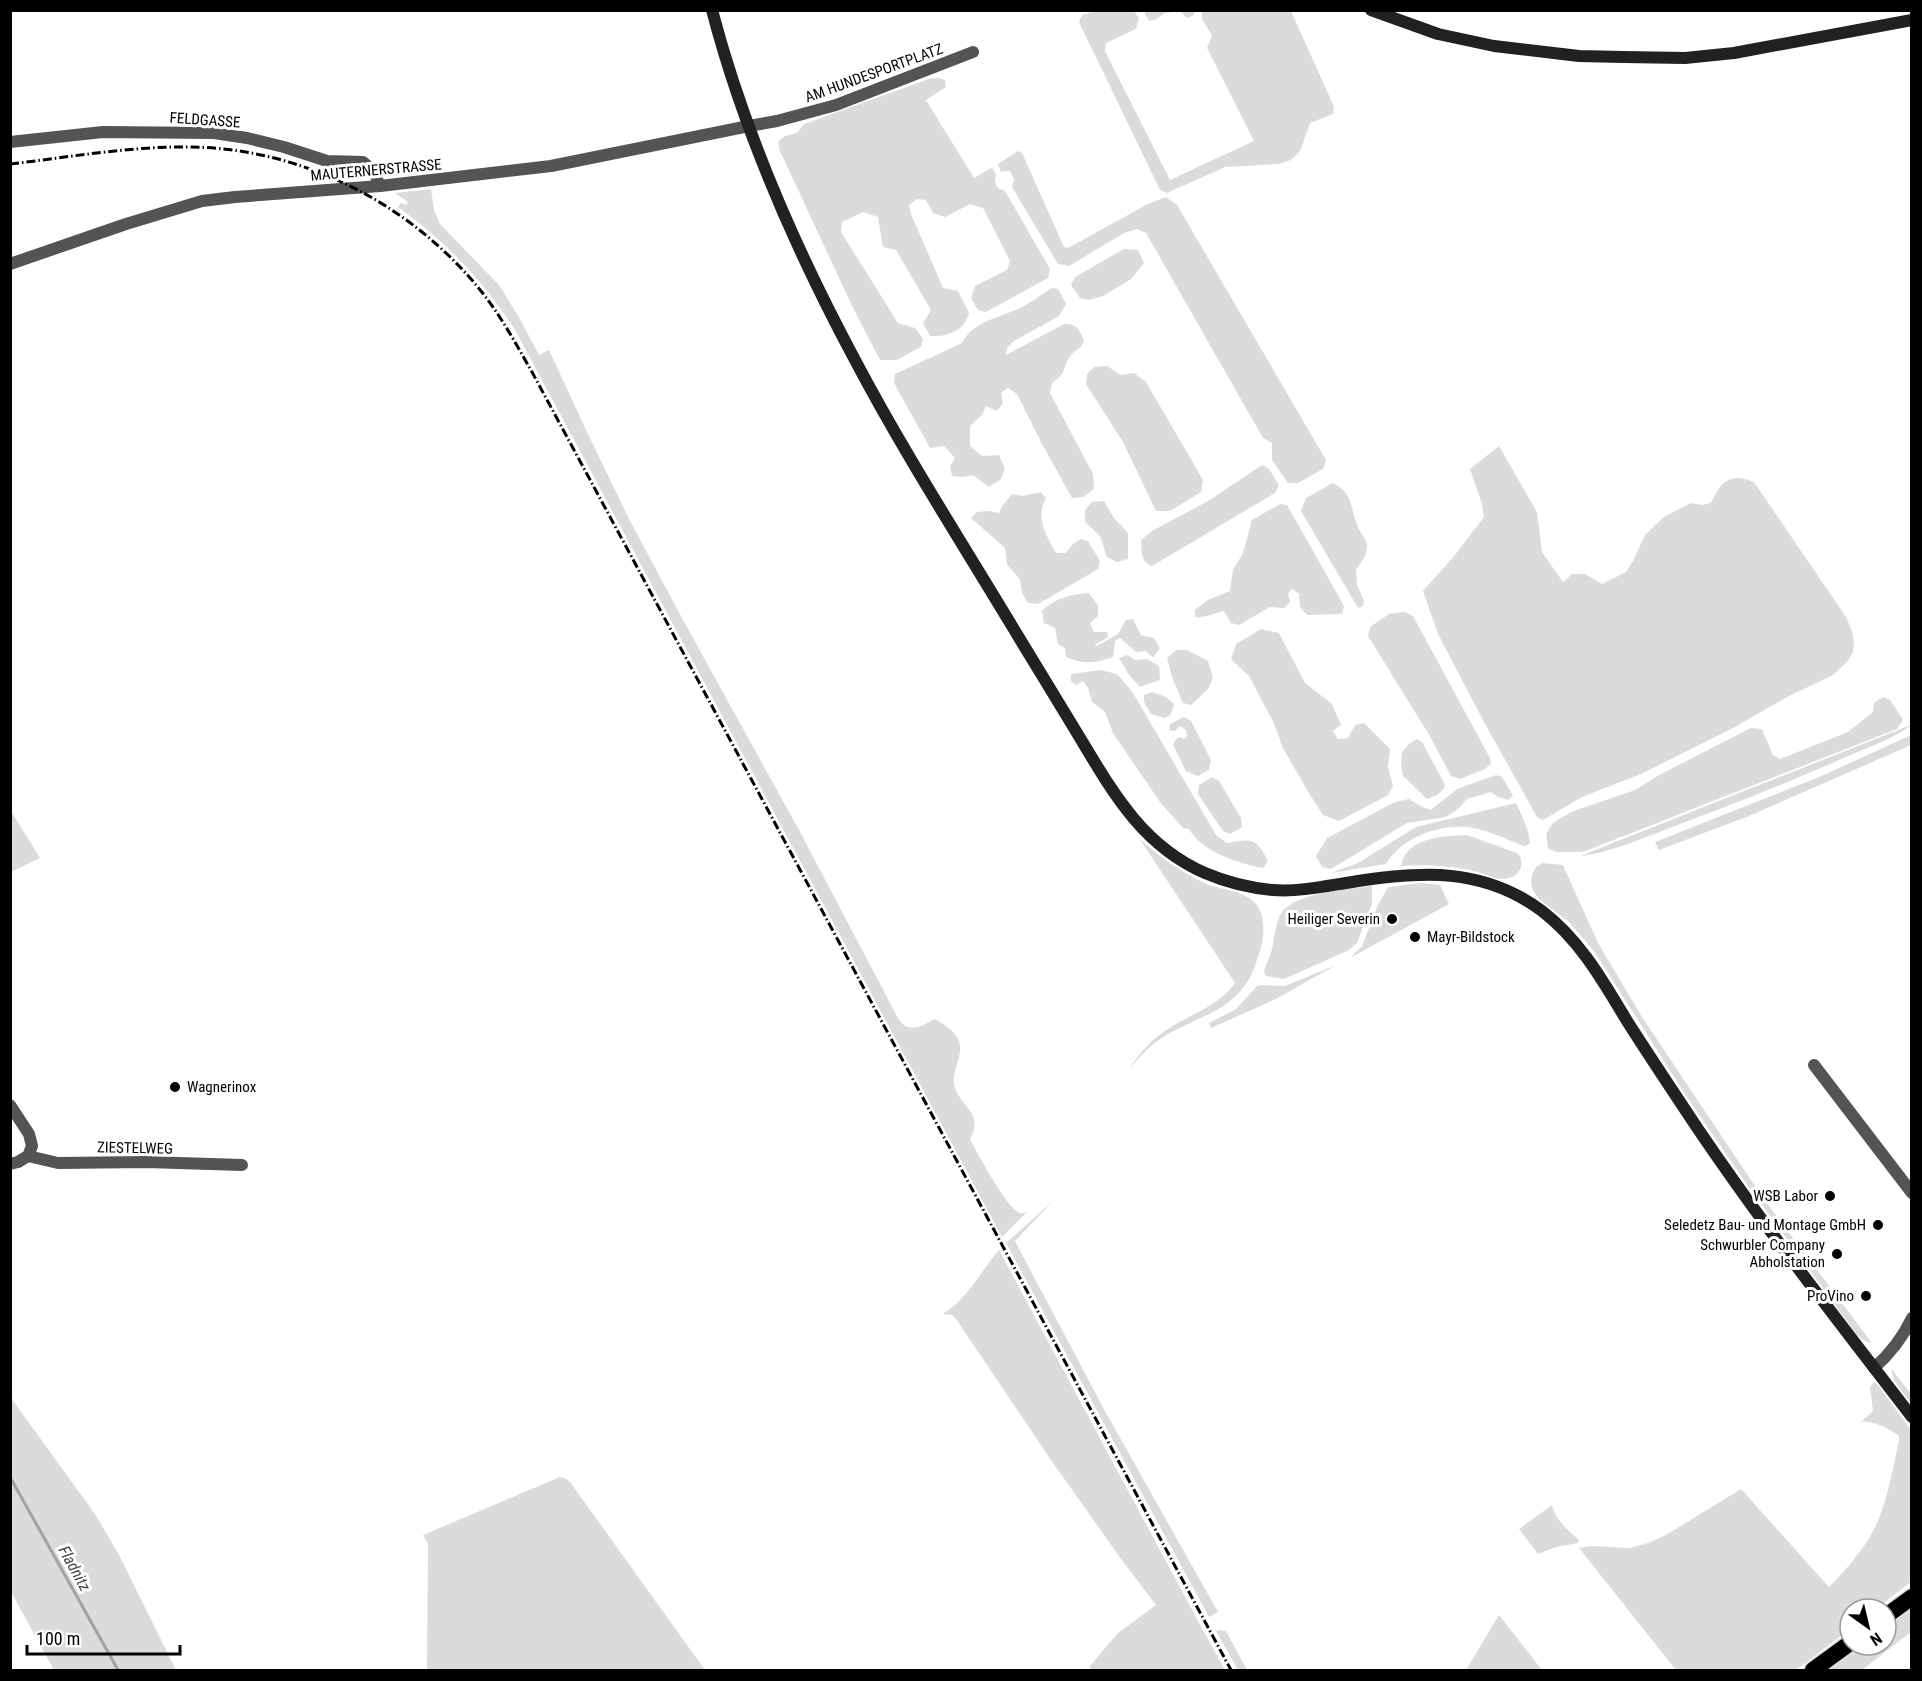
<svg xmlns="http://www.w3.org/2000/svg" width="1922" height="1681" viewBox="0 0 1922 1681" font-family="'Roboto Condensed',sans-serif">
<rect width="100%" height="100%" fill="#fff"/>
<!-- green -->
<path fill="#dbdbdb" d="M 1102,10 L 1134,11 L 1139,18 L 1136,29 L 1106,43 L 1105,51 L 1170,180 L 1254,141 L 1207,48 L 1212,36 L 1202,19 L 1202,11 L 1291,11 L 1334,107 L 1333,114 L 1310,123 L 1300,151 L 1291,160 L 1279,164 L 1225,167 L 1167,193 L 1160,190 L 1079,22 L 1082,15 Z
M 1145,11 L 1145,10 L 1195,11 C 1194,15 1192,17 1187,18 L 1180,11 L 1165,13 L 1155,20 L 1149,21 L 1145,14 Z
M 939,78 L 945,80 L 946,87 L 926,100 L 974,178 L 991,168 L 993,169 L 996,175 C 994,181 995,184 999,189 L 1005,191 L 1050,269 L 1048,278 L 986,312 L 978,310 L 971,298 L 975,286 L 1007,270 L 1010,261 L 983,208 L 970,204 L 945,217 L 933,213 L 926,200 L 917,199 L 909,205 L 911,214 L 943,288 L 958,291 L 969,313 C 964,331 949,337 930,336 L 923,323 L 931,310 L 896,250 L 883,247 L 878,217 L 863,212 L 842,222 L 841,232 L 898,323 L 915,328 L 923,339 L 921,347 L 897,360 L 880,360 L 854,310 L 780,151 L 778,142 L 785,136 L 797,133 L 804,124 L 929,79 Z
M 1018,151 L 1022,153 L 1064,247 L 1068,248 L 1146,205 L 1166,197 L 1177,205 L 1326,460 L 1323,469 L 1298,483 L 1288,483 L 1272,460 L 1272,443 L 1263,438 L 1146,233 L 1137,229 L 1124,233 L 1069,266 L 1058,264 L 1012,187 L 1014,179 L 1010,171 L 1005,171 L 1001,172 L 998,164 Z
M 431,189 L 434,210 L 440,224 L 499,285 L 520,319 L 539,355 L 549,350 L 586,430 L 629,519 L 688,629 L 799,830 L 899,1020 C 910,1034 922,1026 935,1019 C 946,1026 954,1030 959,1041 C 964,1055 952,1069 954,1084 C 958,1106 985,1112 970,1139 C 978,1154 1005,1205 1018,1212 C 1021,1215 1023,1213 1027,1212 L 1002,1237 L 515,330 C 484,281 445,241 398,207 L 401,203 L 406,205 L 408,202 L 395,193 Z
M 1124,249 L 1138,250 L 1144,263 L 1131,279 L 1103,296 L 1089,300 L 1080,298 L 1071,285 L 1075,277 Z
M 1052,288 L 1058,289 L 1066,304 L 1059,316 L 1014,341 L 1007,348 L 1006,355 L 1064,324 C 1077,323 1080,330 1084,341 C 1080,350 1076,349 1071,355 C 1062,366 1069,372 1052,383 L 1050,393 L 1093,474 L 1094,489 L 1083,497 L 1072,498 L 1042,444 L 1017,394 L 1008,388 L 1001,393 L 1003,403 L 997,411 L 986,406 L 982,415 L 970,426 L 970,446 L 982,456 L 999,455 L 1005,469 L 1001,479 L 989,487 L 973,475 L 963,477 L 952,476 L 950,466 L 955,458 L 944,446 L 930,448 L 894,383 L 895,374 L 962,343 C 973,321 999,318 1020,308 C 1031,303 1041,294 1052,288 Z
M 1107,366 L 1121,375 L 1134,373 L 1146,382 L 1203,480 L 1201,492 L 1170,511 L 1156,511 L 1123,442 L 1086,384 L 1087,374 L 1094,367 Z
M 1499,446 L 1537,512 L 1542,552 L 1563,582 L 1572,574 L 1585,574 L 1602,584 L 1626,572 L 1633,561 L 1645,535 L 1664,517 L 1691,503 L 1702,505 L 1711,503 C 1721,481 1730,472 1754,482 L 1846,617 L 1852,631 L 1854,642 L 1853,652 L 1847,662 L 1833,675 L 1787,697 L 1733,728 L 1641,774 L 1582,797 L 1543,820 L 1537,817 L 1485,724 L 1438,634 L 1423,591 L 1455,555 L 1484,517 L 1482,504 L 1470,469 Z
M 1262,465 L 1269,469 L 1279,485 L 1275,493 L 1152,566 C 1140,561 1142,551 1141,540 L 1152,531 L 1208,501 Z
M 1333,483 C 1354,493 1350,509 1358,527 C 1360,532 1366,539 1367,544 C 1368,555 1361,562 1356,570 L 1357,585 L 1364,601 L 1363,606 L 1358,608 L 1301,511 L 1306,498 Z
M 1041,492 L 1046,498 C 1035,518 1046,535 1056,553 L 1066,553 L 1073,544 L 1081,539 L 1088,541 L 1100,561 L 1098,569 L 1038,604 L 1028,603 L 1022,593 L 1020,579 L 1007,565 L 1005,548 L 971,518 L 977,512 L 989,511 L 999,513 L 1002,506 L 1012,494 L 1023,496 Z
M 1104,501 L 1114,518 L 1128,533 L 1128,559 L 1117,562 L 1107,557 L 1100,536 L 1085,522 L 1085,510 L 1092,502 Z
M 1280,504 L 1287,505 L 1344,606 L 1342,614 L 1307,615 L 1300,607 L 1299,594 L 1292,589 L 1288,594 L 1290,602 L 1284,608 L 1270,607 L 1239,625 L 1231,623 L 1224,611 C 1214,613 1205,618 1195,617 L 1195,610 L 1208,600 L 1230,591 L 1233,570 L 1243,553 L 1252,520 Z
M 1089,593 L 1098,606 L 1098,616 L 1090,623 L 1094,632 L 1107,632 L 1108,637 L 1096,644 L 1095,647 L 1118,634 L 1126,620 L 1133,619 L 1141,635 L 1154,638 L 1160,648 L 1153,657 L 1145,651 L 1136,652 L 1120,638 L 1115,641 L 1113,657 C 1094,663 1085,665 1066,657 L 1065,648 L 1058,644 L 1055,628 L 1044,623 L 1042,611 C 1055,598 1072,594 1089,593 Z
M 1404,612 L 1413,616 L 1490,758 L 1491,764 L 1485,769 L 1460,779 L 1451,776 L 1431,738 L 1368,636 L 1370,627 L 1389,614 Z
M 1261,629 L 1279,633 L 1305,683 L 1332,704 L 1341,725 L 1333,731 L 1338,739 L 1348,738 L 1355,725 L 1364,723 L 1390,749 L 1388,767 L 1393,786 L 1388,795 L 1339,821 L 1323,815 L 1310,795 L 1283,748 L 1273,721 L 1249,676 L 1231,659 L 1236,644 Z
M 1176,650 L 1187,650 L 1208,661 L 1213,678 L 1208,689 L 1191,705 L 1183,703 L 1172,677 L 1167,658 Z
M 1127,655 L 1135,660 L 1147,659 L 1159,666 L 1160,680 L 1140,687 L 1129,675 L 1119,658 Z
M 1101,670 L 1117,674 L 1133,693 L 1216,835 L 1227,843 C 1252,839 1256,837 1268,861 L 1263,868 C 1239,864 1201,851 1189,829 L 1183,828 L 1160,802 L 1113,733 L 1105,712 L 1092,702 L 1088,688 L 1083,681 L 1076,685 L 1071,681 L 1071,674 Z
M 1152,692 L 1166,697 L 1174,704 L 1171,714 L 1165,718 L 1151,714 L 1144,702 L 1144,695 Z
M 1883,697 L 1890,700 L 1903,720 L 1897,729 L 1583,852 L 1556,852 L 1548,848 L 1546,834 L 1553,823 L 1571,812 L 1635,790 L 1659,775 L 1751,728 L 1762,729 L 1773,755 L 1780,759 L 1848,732 L 1873,712 L 1874,703 Z
M 1184,717 L 1191,721 L 1211,760 L 1209,770 L 1198,776 L 1186,771 L 1173,745 L 1176,739 L 1180,737 L 1184,739 L 1187,736 L 1186,730 L 1180,726 L 1175,731 L 1169,730 L 1170,724 Z
M 1911,725 C 1896,738 1866,748 1846,757 C 1787,783 1727,807 1667,829 C 1640,839 1609,853 1580,856 Z
M 1911,735 L 1911,745 L 1749,816 L 1659,850 L 1655,842 L 1824,775 Z
M 1417,739 L 1422,742 L 1445,785 C 1442,794 1435,796 1427,799 L 1403,776 L 1401,765 L 1402,752 L 1409,744 Z
M 1496,775 L 1502,777 L 1513,796 L 1508,800 L 1498,797 L 1491,792 L 1467,799 L 1458,809 L 1446,817 L 1407,823 L 1331,869 L 1322,867 L 1316,856 L 1327,838 L 1395,802 L 1409,799 L 1422,807 L 1431,810 L 1457,789 Z
M 1212,777 L 1219,781 L 1241,818 L 1242,827 L 1230,834 L 1223,831 L 1198,794 L 1199,785 Z
M 1516,803 C 1522,816 1529,829 1530,843 L 1528,845 L 1524,846 C 1509,840 1482,828 1466,827 C 1436,825 1402,838 1386,864 L 1331,873 L 1358,863 L 1416,827 Z
M 11,811 L 40,858 L 11,872 L 10,872 Z
M 1467,835 L 1517,853 C 1526,861 1521,875 1509,878 C 1498,882 1487,874 1477,872 C 1468,869 1458,868 1449,867 C 1433,865 1417,865 1401,866 C 1406,837 1443,836 1467,835 Z
M 1139,838 C 1159,857 1182,873 1207,884 C 1222,890 1242,890 1254,902 C 1263,910 1264,924 1263,936 C 1262,947 1258,956 1255,966 C 1238,1013 1196,1015 1160,1039 C 1148,1047 1139,1058 1130,1068 C 1140,1053 1150,1041 1165,1031 C 1189,1014 1217,1008 1235,983 Z
M 1543,863 L 1563,865 L 1598,943 L 1642,1017 L 1763,1198 L 1872,1343 L 1865,1341 L 1857,1335 L 1741,1176 L 1685,1094 L 1594,951 L 1569,922 L 1539,899 L 1533,891 L 1531,883 L 1532,875 L 1536,867 Z
M 1421,883 L 1440,885 L 1449,904 L 1350,958 L 1362,946 L 1378,905 L 1388,887 Z
M 1372,886 L 1372,904 L 1357,943 L 1347,951 L 1284,979 L 1266,976 L 1264,971 C 1266,964 1270,957 1272,949 C 1274,939 1275,928 1279,918 C 1288,892 1348,890 1372,886 Z
M 1336,965 L 1276,999 L 1211,1028 L 1209,1023 L 1236,1009 L 1257,986 L 1261,985 L 1285,986 Z
M 1053,1201 L 1015,1241 L 1106,1413 L 1218,1612 L 1209,1617 L 1006,1243 Z
M 999,1250 L 1197,1619 L 1225,1670 L 1093,1670 L 1089,1667 L 1118,1633 L 1156,1605 L 1121,1559 L 1051,1460 L 956,1319 L 952,1315 L 943,1314 C 968,1298 980,1272 999,1250 Z
M 1891,1368 L 1911,1394 L 1911,1404 L 1894,1380 Z
M 1874,1382 L 1877,1384 L 1911,1430 L 1911,1582 L 1876,1609 L 1850,1609 L 1850,1629 L 1796,1670 L 1676,1670 L 1579,1548 L 1591,1546 L 1630,1548 L 1648,1543 L 1666,1535 L 1741,1489 L 1829,1587 C 1847,1569 1867,1546 1877,1523 C 1888,1498 1893,1468 1899,1441 L 1899,1436 C 1891,1429 1872,1420 1861,1422 L 1873,1411 L 1870,1387 Z
M 11,1398 L 95,1514 L 118,1553 L 176,1670 L 54,1670 L 11,1592 Z
M 560,1477 L 565,1478 L 570,1482 L 705,1670 L 427,1670 L 428,1544 L 423,1535 Z
M 1552,1505 C 1555,1519 1568,1531 1579,1540 L 1578,1543 L 1556,1547 L 1538,1554 L 1519,1529 Z
M 1911,1609 L 1911,1632 L 1862,1670 L 1829,1670 L 1863,1645 L 1886,1645 L 1886,1628 Z
M 1499,1615 L 1542,1670 L 1466,1670 Z
M 1220,1630 L 1226,1631 L 1247,1670 L 1238,1670 L 1216,1631 Z"/>
<g fill="none" stroke-linecap="round" stroke-linejoin="round">
<!-- stream -->
<path stroke="#a2a2a2" stroke-width="3" d="M 10,1477 L 118,1670"/>
<defs>
<path id="trunk" d="M 1886,1616 L 1912,1597
M 1813,1670 L 1850,1643"/>
</defs>
<!-- trunk casing -->
<use href="#trunk" stroke="#dbdbdb" stroke-width="19"/>
<!-- minor -->
<path stroke="#545454" stroke-width="12" d="M 749,126 L 777,121 L 836,105 L 973,52
M 10,142 L 103,132 L 214,133 L 247,138 L 284,147 L 327,161 L 363,162 L 374,172 L 380,186
M 1814,1065 L 1912,1193
M 10,1105 L 29,1134 L 32,1146 L 28,1156 L 18,1162 L 10,1164
M 28,1156 L 58,1163 L 147,1162 L 242,1165
M 1874,1368 C 1891,1353 1902,1339 1912,1318"/>
<!-- tertiary -->
<path stroke="#545454" stroke-width="12" d="M 10,264 L 126,224 L 202,201 L 235,197 L 380,186 L 551,166 L 749,126"/>
<!-- secondary -->
<path stroke="#212121" stroke-width="12" d="M 712,10 C 744,132 796,250 855,360 C 903,451 959,538 1012,626 C 1033,660 1053,694 1074,728 C 1110,787 1139,844 1205,873 C 1226,882 1250,888 1273,890 C 1299,892 1326,886 1352,882 C 1421,871 1483,867 1542,911 C 1580,940 1603,981 1627,1021 C 1650,1057 1674,1093 1698,1129 C 1765,1228 1839,1322 1912,1417
M 1371,10 L 1438,34 L 1494,46 L 1579,56 L 1623,57 L 1685,58 L 1734,53 L 1912,20"/>
<!-- trunk -->
<use href="#trunk" stroke="#000" stroke-width="16"/>
<!-- rail -->
<path stroke="#000" stroke-width="3" stroke-dasharray="9 3 1.5 3" stroke-linecap="butt" d="M 10,164 C 71,157 131,146 192,147 C 304,149 411,204 481,291 C 501,316 516,344 532,372 L 1231,1670"/>
</g>
<!-- markers -->
<g fill="#000" stroke="#fff" stroke-width="2">
<circle cx="1392" cy="919" r="6"/>
<circle cx="1415" cy="937" r="6"/>
<circle cx="175" cy="1087" r="6"/>
<circle cx="1830" cy="1196" r="6"/>
<circle cx="1878" cy="1225" r="6"/>
<circle cx="1837" cy="1254" r="6"/>
<circle cx="1866" cy="1296" r="6"/>
</g>
<g text-anchor="middle" stroke-width="6" stroke-linejoin="round" paint-order="stroke">
<!-- street labels -->
<g font-size="15" fill="#000" stroke="#fff">
<text transform="translate(874 73) rotate(-20)" y="5">AM HUNDESPORTPLATZ</text>
<text transform="translate(205 120) rotate(4)" y="5">FELDGASSE</text>
<text transform="translate(376 170) rotate(-5)" y="5">MAUTERNERSTRASSE</text>
<text transform="translate(135 1148) rotate(1)" y="5">ZIESTELWEG</text>
</g>
<!-- poi labels -->
<g font-size="15" fill="#000" stroke="#fff" text-anchor="end">
<text x="1380" y="924">Heiliger Severin</text>
<text x="1427" y="942" text-anchor="start">Mayr-Bildstock</text>
<text x="187" y="1092" text-anchor="start">Wagnerinox</text>
<text x="1818" y="1201">WSB Labor</text>
<text x="1866" y="1230">Seledetz Bau- und Montage GmbH</text>
<text x="1825" y="1250">Schwurbler Company<tspan x="1825" dy="17">Abholstation</tspan></text>
<text x="1854" y="1301">ProVino</text>
</g>
<!-- water labels -->
<g font-size="16" font-style="italic" fill="#434343" stroke="#fff">
<text transform="translate(75 1568) rotate(61)" y="6">Fladnitz</text>
</g>
</g>
<!-- border -->
<rect width="1922" height="1681" fill="none" stroke="#000000" stroke-width="24"/>
<!-- north arrow -->
<g transform="translate(1868 1627) rotate(146)"><circle r="28" fill="#ffffff" stroke="#999999" stroke-width="1.5"/>
<path d="M0-4.5L10 22L0 15L-10 22Z" fill="#000000"/>
<text y="-9" font-size="16" font-weight="bold" text-anchor="middle" fill="#000000">N</text>
</g>
<!-- scale -->
<path d="M27 1645v9h153v-9" fill="none" stroke="#000000" stroke-width="3"/>
<text x="36" y="1645" font-size="18" fill="#000000" stroke="#ffffff" stroke-width="4.5" paint-order="stroke">100 m</text>
</svg>
